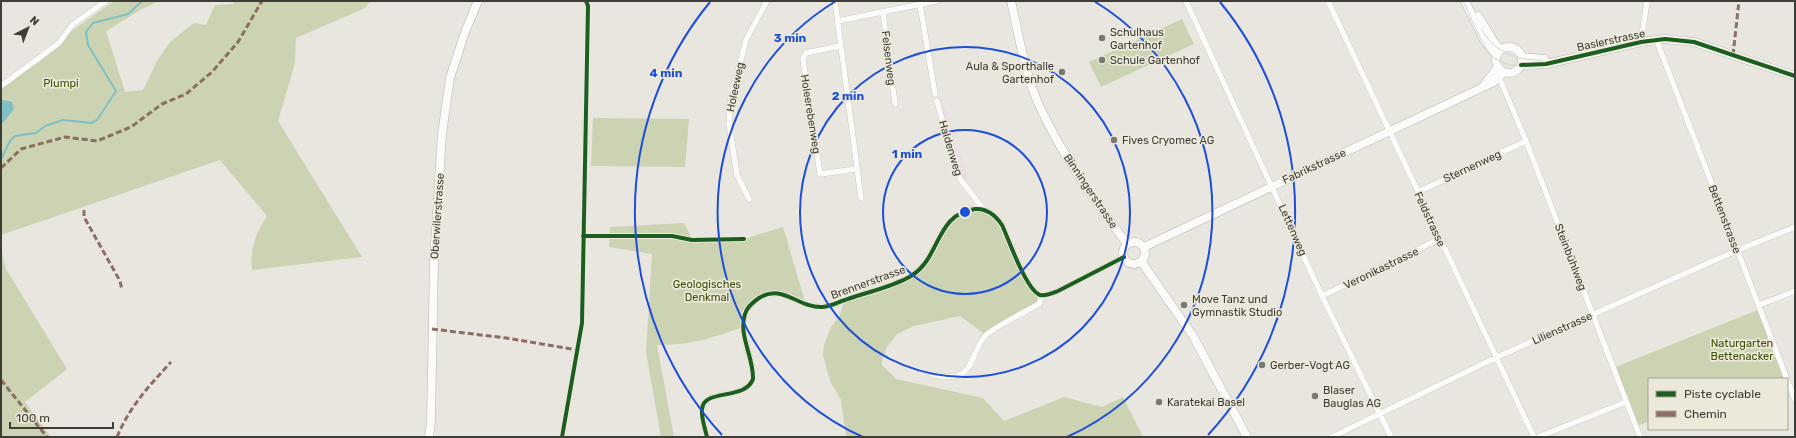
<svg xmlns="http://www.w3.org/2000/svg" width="1796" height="438" viewBox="0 0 1796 438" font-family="Rubik,sans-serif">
<rect width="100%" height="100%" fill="#e8e6df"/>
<!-- industrial -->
<path fill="#ebdee3" d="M 945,105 L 954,138 L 949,139 L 940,106 Z
M 957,148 L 969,177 L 964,180 L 952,150 Z"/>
<!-- green -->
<path fill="#cbd3b3" d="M 114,1 L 159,1 L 142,9 L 106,31 L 125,92 L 143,90 L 157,61 L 170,42 L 194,23 L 206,25 L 215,5 L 232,4 L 236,1 L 370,1 L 365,8 L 296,38 L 295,63 L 278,121 L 362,257 L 252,270 C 250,247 255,236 267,216 L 220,160 L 1,235 L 1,89 L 47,56 L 73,30 Z
M 1182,19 L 1194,44 L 1101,87 L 1089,62 Z
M 593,118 L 689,119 L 685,167 L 591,166 Z
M 978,209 L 996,217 L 1030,286 L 1042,295 L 1039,304 L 986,335 L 960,316 L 914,326 L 897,334 L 887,347 L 882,361 L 882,365 L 896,379 L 983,398 L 1004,421 L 1064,397 L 1102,407 L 1123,397 L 1143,437 L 846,437 L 841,400 L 830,381 L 823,355 L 824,345 L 831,327 L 840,315 L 844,300 L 896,284 L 918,271 L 950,220 Z
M 684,223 L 693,240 L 744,239 L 783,227 L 806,305 L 784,294 L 762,296 L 745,313 L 743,327 C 712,338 691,345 657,345 L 674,437 L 661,437 L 646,352 L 652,254 L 609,247 L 610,227 Z
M 1,249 L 6,269 L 67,369 L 25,402 L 51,437 L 1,437 Z
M 1760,309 L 1791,390 L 1787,392 L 1787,379 L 1649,379 L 1649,421 L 1636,427 L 1613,368 Z"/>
<!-- water -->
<path fill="#80c0c4" d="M 3,100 L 12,102 L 14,109 L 1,125 L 1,101 Z"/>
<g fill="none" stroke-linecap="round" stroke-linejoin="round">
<!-- stream -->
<path stroke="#80c0c4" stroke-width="2" d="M 1,159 L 10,141 L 15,136 L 36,133 L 45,126 L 63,120 L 91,123 L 97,120 L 116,91 L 88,45 L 86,32 L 93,23 L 128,14 L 142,1"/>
<defs>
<path id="street" d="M 835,1 L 861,198
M 1186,1 L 1322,296 L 1391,437
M 1328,1 C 1397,146 1464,292 1534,437
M 920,4 L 935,94
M 883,12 L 895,104
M 838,21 L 936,1
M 1656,39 L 1795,400
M 1641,42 L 1647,1
M 840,46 L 806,53 L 803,59 L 820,174 L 856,169
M 1499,77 L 1526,141 L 1640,437
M 1,86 L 59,43 L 72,25 L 106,1
M 937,101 L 954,163 L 961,180 L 984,210
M 1418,192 L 1526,141
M 749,199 L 737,175 L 729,124 L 731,98 L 746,40 L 767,1
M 1322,296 L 1439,239
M 1759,305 L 1795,291
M 934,375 C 977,383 966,359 986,335 C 993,328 1028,310 1039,304 L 1042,295
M 707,437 C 705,428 701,418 702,409 C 704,388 745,401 753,379 C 754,358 738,335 745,314 C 747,307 753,302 759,298 C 782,283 798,308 822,307 C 829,307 838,302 845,300 C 866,292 891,288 911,276 C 941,258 935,214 975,209 C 987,208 996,216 1002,225 C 1009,240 1026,290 1040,295 C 1046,296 1053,293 1058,291 L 1124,257
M 1332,437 L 1497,357 L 1738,250 L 1795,227
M 1538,437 L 1626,402"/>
<path id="secondary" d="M 1011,1 C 1019,36 1025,75 1040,107 C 1063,157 1095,201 1127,244
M 1465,1 L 1484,40 L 1496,56
M 1478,16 L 1496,45 L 1502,49
M1496 60a13 13 0 1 1 26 0a13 13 0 1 1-26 0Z
M 1522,57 L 1544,59
M 1521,65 L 1546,64 L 1641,42 L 1665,39 L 1694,42 L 1795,76
M 1485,84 L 1498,67
M1123 253a11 11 0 1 1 22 0a11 11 0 1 1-22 0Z
M 1144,247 L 1494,82 L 1503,73
M 1141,261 L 1193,336 L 1247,437
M 429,437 L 431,422 L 434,260 L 442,134 L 450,78 L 465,32 L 478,1"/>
</defs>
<!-- street casing -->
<use href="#street" stroke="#b7b6b0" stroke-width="6"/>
<!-- secondary casing -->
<use href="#secondary" stroke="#b7b6b0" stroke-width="9"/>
<!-- street -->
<use href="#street" stroke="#fcfbfa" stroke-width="5.5"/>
<!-- secondary -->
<use href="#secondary" stroke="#fcfbfa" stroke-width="8"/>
<!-- tram -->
<path stroke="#d3d2d1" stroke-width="1" d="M 1463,1 C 1470,15 1481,44 1491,55 C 1521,86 1625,41 1667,41 C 1711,42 1754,63 1795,77
M 1482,30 C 1495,53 1518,61 1543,60"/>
<!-- quiet -->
<path stroke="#8d6e63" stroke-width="3" stroke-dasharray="6 3" stroke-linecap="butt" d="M 1733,55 L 1739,1
M 1,168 L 21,149 L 65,137 L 97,141 L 131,127 L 162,104 L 186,94 L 212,72 L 238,42 L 262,1
M 84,210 L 84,217 L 120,281 L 122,290
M 432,329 L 506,338 L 577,350
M 1,380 L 47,437
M 117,437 C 130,406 149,386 171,362"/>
<defs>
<path id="cycleway" d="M 1521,65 L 1546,64 L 1641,42 L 1665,39 L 1694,42 L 1795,76
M 583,236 L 672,236 L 692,240 L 744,239
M 562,437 L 582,323 L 588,6 L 586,1
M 707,437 C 705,428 701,418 702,409 C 704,388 745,401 753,379 C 754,358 738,335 745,314 C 747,307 753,302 759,298 C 782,283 798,308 822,307 C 829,307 838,302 845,300 C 866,292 891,288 911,276 C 941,258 935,214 975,209 C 987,208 996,216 1002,225 C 1009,240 1026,290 1040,295 C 1046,296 1053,293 1058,291 L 1124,257"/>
</defs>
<!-- cycleway casing -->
<use href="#cycleway" stroke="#ece9db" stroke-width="6"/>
<!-- cycleway -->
<use href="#cycleway" stroke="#1b5e20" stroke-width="4"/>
</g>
<!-- distance rings -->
<g fill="none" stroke="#1d4ed8" stroke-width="2">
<circle cx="965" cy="212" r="82"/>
<circle cx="965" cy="212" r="165"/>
<path d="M863 437A247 247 0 0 1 836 1M1094 1A247 247 0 0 1 1067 437"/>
<path d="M722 435A330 330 0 0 1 710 2M1220 2A330 330 0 0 1 1208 435"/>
</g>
<!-- markers -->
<g fill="#7a7872" stroke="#ece9db" stroke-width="1.5">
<circle cx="1102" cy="38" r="4"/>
<circle cx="1102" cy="60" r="4"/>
<circle cx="1062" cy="72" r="4"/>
<circle cx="1114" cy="140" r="4"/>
<circle cx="1184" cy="305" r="4"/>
<circle cx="1262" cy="365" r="4"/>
<circle cx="1315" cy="396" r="4"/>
<circle cx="1159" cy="402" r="4"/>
</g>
<g text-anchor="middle" stroke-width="3.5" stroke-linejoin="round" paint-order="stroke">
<!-- poi labels -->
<g font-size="11" fill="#3e3d38" stroke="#ece9db" text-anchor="start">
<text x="1110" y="36">Schulhaus<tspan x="1110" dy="13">Gartenhof</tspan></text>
<text x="1110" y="64">Schule Gartenhof</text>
<text x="1054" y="70" text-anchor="end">Aula &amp; Sporthalle<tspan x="1054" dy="13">Gartenhof</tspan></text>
<text x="1122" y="144">Fives Cryomec AG</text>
<text x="1192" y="303">Move Tanz und<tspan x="1192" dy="13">Gymnastik Studio</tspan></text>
<text x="1270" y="369">Gerber-Vogt AG</text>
<text x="1323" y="394">Blaser<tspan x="1323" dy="13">Bauglas AG</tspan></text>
<text x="1167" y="406">Karatekai Basel</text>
</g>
<!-- street labels -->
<g font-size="11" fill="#3e3d38" stroke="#ece9db">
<text transform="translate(1611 40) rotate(-12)" y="4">Baslerstrasse</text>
<text transform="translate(889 58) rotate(83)" y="4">Felsenweg</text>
<text transform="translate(735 87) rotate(-78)" y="4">Holeeweg</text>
<text transform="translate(811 114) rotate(81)" y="4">Holeerebenweg</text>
<text transform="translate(951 148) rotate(73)" y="4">Haldenweg</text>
<text transform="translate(1314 166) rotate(-25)" y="4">Fabrikstrasse</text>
<text transform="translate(1472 166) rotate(-25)" y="4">Sternenweg</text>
<text transform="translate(1091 191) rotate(56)" y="4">Binningerstrasse</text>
<text transform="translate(437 216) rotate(-86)" y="4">Oberwilerstrasse</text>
<text transform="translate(1430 219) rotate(65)" y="4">Feldstrasse</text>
<text transform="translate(1725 219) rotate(69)" y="4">Bettenstrasse</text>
<text transform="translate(1293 230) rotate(66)" y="4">Lettenweg</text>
<text transform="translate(1571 257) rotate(69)" y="4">Steinbühlweg</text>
<text transform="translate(1381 268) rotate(-26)" y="4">Veronikastrasse</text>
<text transform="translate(868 282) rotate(-20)" y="4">Brennerstrasse</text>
<text transform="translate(1562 328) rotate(-24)" y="4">Lilienstrasse</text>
</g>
<!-- park labels -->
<g font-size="11" fill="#3e4f05" stroke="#ece9db">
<text x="61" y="87">Plumpi</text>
<text x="707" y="288">Geologisches<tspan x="707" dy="13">Denkmal</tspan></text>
<text x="1742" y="347">Naturgarten<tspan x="1742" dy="13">Bettenacker</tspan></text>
</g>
</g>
<circle cx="965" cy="212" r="6" fill="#1d4ed8" stroke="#ece9db" stroke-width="2"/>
<g font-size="12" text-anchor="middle" font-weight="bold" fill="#1d4ed8" stroke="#ece9db" stroke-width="3.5" stroke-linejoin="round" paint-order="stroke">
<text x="790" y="42">3 min</text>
<text x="666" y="77">4 min</text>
<text x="848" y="100">2 min</text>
<text x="907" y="158">1 min</text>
</g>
<!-- border -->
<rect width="1796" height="438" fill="none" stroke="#3e3d38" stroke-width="4"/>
<!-- legend -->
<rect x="1648" y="378" width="140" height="52" fill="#ece9db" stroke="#a6a49a"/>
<rect x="1656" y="391" width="20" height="6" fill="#1b5e20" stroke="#a6a49a"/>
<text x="1684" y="398" font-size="12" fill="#3e3d38">Piste cyclable</text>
<rect x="1656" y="411" width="20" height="6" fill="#8d6e63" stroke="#a6a49a"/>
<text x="1684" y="418" font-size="12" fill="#3e3d38">Chemin</text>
<!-- north arrow -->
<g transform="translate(28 28) rotate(42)" stroke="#ece9db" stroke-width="3" paint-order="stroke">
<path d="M0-3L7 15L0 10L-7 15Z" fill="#3e3d38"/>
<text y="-6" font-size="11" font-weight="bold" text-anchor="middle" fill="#3e3d38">N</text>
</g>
<!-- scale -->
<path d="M10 422v6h103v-6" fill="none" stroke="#3e3d38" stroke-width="2"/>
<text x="16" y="422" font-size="12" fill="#3e3d38" stroke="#ece9db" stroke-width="3" paint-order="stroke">100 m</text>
</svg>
